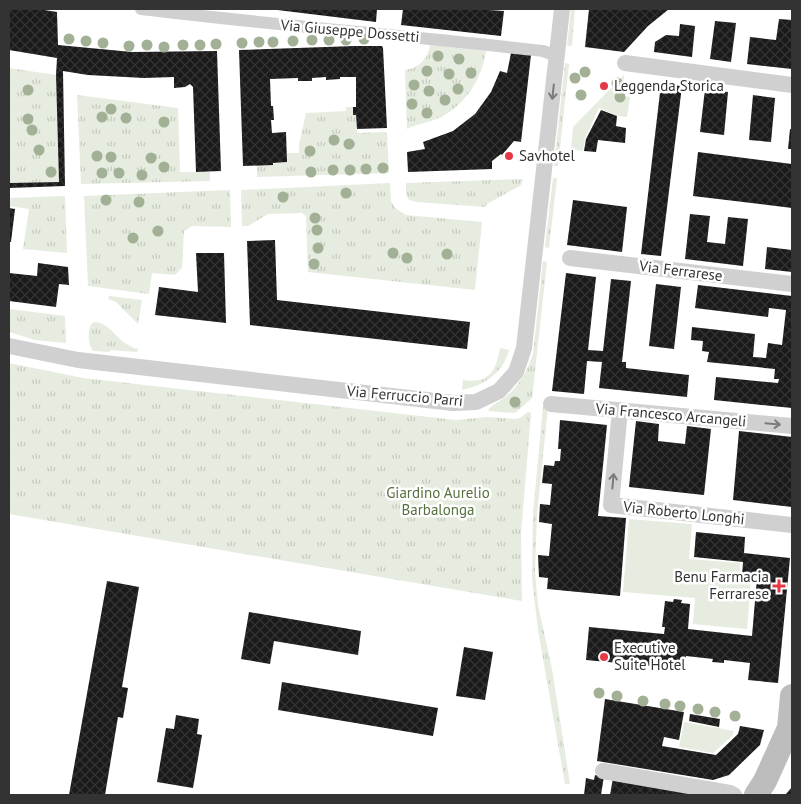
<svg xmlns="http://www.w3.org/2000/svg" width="801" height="804" viewBox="0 0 801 804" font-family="'PT Sans',sans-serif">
<defs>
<pattern id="grass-tufts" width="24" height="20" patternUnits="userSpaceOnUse" patternTransform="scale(1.25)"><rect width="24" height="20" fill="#e6ecdf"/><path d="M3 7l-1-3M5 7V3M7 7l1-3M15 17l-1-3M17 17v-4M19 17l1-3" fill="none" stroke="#c6cbc0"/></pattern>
<pattern id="building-cross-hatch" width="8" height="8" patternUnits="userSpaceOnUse" patternTransform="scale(1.25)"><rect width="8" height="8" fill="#1a1a1a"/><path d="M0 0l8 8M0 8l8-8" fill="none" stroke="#333"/></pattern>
</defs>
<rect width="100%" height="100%" fill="#fff"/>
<!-- grass -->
<path fill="url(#grass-tufts)" d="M 571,9 L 575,9 L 572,46 L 567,46 Z
M 430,45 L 486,51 C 482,80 464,107 437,119 C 427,123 416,124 407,129 L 405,70 C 419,68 428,59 430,45 Z
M 565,63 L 569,64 L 558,166 L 554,166 Z
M 9,68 L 56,75 L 59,182 L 9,183 Z
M 77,95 L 178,108 L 180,172 L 210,172 L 210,181 L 81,184 Z
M 346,107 L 353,107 L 353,115 L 356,115 L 357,133 L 387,132 L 389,173 L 257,177 L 257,166 L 286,162 L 286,153 L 299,153 L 299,145 L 306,113 L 346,111 Z
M 553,178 L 557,178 L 549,248 L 545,247 Z
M 523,179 L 521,185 L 487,204 L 485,207 L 417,202 L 409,200 L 406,194 L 406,183 Z
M 390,183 L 391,201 L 395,208 L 406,215 L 482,222 L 475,290 L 308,272 L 306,216 L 302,213 L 268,214 L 248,226 L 242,226 L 241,190 Z
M 230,190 L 231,227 L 192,226 L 184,231 L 182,268 L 175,275 L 152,273 L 149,294 L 88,286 L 84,196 Z
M 65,196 L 67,253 L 23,249 L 29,209 L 9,206 L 9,198 Z
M 543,261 L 547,262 L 532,398 L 515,413 L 488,411 C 491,404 503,400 509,394 C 521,383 528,369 533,354 Z
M 109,296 L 142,300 L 138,324 L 116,302 L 108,299 Z
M 9,309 L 65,316 L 66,343 L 35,340 L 9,332 Z
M 95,322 C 113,324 117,344 138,349 L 137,352 L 110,350 L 110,352 L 93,351 C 88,345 87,329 92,323 Z
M 500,348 L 509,350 C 503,373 485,385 462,390 L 463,380 C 489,384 496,371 500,348 Z
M 9,363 L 83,378 L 456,420 L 487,417 L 516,419 L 520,418 L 528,412 L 531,413 L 521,534 L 522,601 L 9,514 Z
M 543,407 L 548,407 L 537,514 L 535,571 L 538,605 L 552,669 L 570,784 L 565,784 L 538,630 L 532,578 L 533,513 Z"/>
<!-- garden -->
<path fill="#e6ecdf" d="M 624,75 L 622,96 L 630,97 L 627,117 L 618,116 L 599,108 L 585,138 L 583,151 L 571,149 L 573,127 Z
M 629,519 L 692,524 L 689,559 L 740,563 L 739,580 L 751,581 L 747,629 L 693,624 L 695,598 L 623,592 Z
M 684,722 L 734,731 L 732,736 L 713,753 L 679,747 Z"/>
<!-- building -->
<path fill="url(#building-cross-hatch)" d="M 9,9 L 38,9 L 57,12 L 58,45 L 132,52 L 217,51 L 221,171 L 196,172 L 193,87 L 190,84 L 185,87 L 174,88 L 174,77 L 144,78 L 88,75 L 63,71 L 65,186 L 9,188 L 9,183 L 59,182 L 56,75 L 57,58 L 9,50 Z
M 269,9 L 377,9 L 376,22 Z
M 403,9 L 474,9 L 504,11 L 501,36 L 401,25 Z
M 589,9 L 669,9 L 648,26 L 624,52 L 585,47 Z
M 779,19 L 792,20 L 792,69 L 747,64 L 750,37 L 776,40 Z
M 715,21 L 736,23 L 731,62 L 710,59 Z
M 680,24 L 695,26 L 692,57 L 654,52 L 655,42 L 666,35 L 679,36 Z
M 354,46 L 382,46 L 383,48 L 387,128 L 357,129 L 356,115 L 353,115 L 353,107 L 356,107 L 356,77 L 340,77 L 340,79 L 326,80 L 326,77 L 312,78 L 312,81 L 298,81 L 298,78 L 270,79 L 271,106 L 273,106 L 274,120 L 271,120 L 272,133 L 286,132 L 287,162 L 273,163 L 273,165 L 243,166 L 239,50 Z
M 511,53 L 531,55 L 521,142 L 514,141 L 502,155 L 501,154 L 492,161 L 492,169 L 408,172 L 407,152 L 425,149 L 423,142 L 453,131 L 475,114 L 491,92 L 500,71 L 507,73 Z
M 661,84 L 682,86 L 661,256 L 641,254 Z
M 705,89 L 728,92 L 724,135 L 700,132 Z
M 753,95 L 775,98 L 771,142 L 749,140 Z
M 601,110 L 617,116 L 616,126 L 626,128 L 625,143 L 598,140 L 596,152 L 584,151 L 586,139 Z
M 790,129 L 792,129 L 792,149 L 788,149 Z
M 698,152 L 792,164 L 792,208 L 693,196 Z
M 573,200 L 627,207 L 622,252 L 567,245 Z
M 9,208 L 15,209 L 11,242 L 9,242 Z
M 690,214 L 710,216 L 707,242 L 725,244 L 728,217 L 748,219 L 743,266 L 685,259 Z
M 275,240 L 277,300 L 470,322 L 467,349 L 250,325 L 247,241 Z
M 767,247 L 792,250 L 792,272 L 765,269 Z
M 196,253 L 224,253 L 226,323 L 155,315 L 159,287 L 198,292 Z
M 38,263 L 68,267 L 69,285 L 59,284 L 56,307 L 9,301 L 9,273 L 37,276 Z
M 566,273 L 596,277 L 588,350 L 603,351 L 611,279 L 631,281 L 622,362 L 626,362 L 626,368 L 689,375 L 687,397 L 599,388 L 602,362 L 587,361 L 584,394 L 552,391 Z
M 656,284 L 681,287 L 674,349 L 649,346 Z
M 698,285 L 792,296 L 792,408 L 714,400 L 716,377 L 778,383 L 779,379 L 774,379 L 775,369 L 707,362 L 709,352 L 702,351 L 703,341 L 691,340 L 692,327 L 755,334 L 753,357 L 766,358 L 768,343 L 782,345 L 786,310 L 769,308 L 768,317 L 695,308 Z
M 560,420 L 607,425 L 598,516 L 626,518 L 620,596 L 547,589 L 548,578 L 539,577 L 538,555 L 549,556 L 552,524 L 539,522 L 540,504 L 550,505 L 552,484 L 542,483 L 544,465 L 554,466 L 555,461 L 560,461 L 561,449 L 558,449 Z
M 636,421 L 659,424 L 658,441 L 685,444 L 687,426 L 711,429 L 704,495 L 629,487 Z
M 739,431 L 792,437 L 792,507 L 733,500 Z
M 696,532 L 745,537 L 744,553 L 790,558 L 778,683 L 748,680 L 750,663 L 724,660 L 724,663 L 712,662 L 713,659 L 686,656 L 684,669 L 586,660 L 589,627 L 664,634 L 665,627 L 662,627 L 665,601 L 673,602 L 674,599 L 682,600 L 681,603 L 690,604 L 688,629 L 752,636 L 757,577 L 742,576 L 743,562 L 694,557 Z
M 107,581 L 139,587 L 122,687 L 128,688 L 123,718 L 118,717 L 105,795 L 69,795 Z
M 249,612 L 361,631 L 358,655 L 274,641 L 270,664 L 241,659 Z
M 464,647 L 493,652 L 485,700 L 456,696 Z
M 282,682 L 438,708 L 433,736 L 278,710 Z
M 605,699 L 684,712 L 679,740 L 664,737 L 662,746 L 716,755 L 738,734 L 740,726 L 764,730 L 760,745 L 729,775 L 713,780 L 597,761 Z
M 690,714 L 720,719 L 719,727 L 689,721 Z
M 176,715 L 199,719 L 197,734 L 202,735 L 193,788 L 157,782 L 166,728 L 174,729 Z
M 595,775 L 604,776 L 601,795 L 584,795 L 586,778 L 594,780 Z
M 613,778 L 700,795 L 610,795 Z
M 792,787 L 792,795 L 785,795 Z"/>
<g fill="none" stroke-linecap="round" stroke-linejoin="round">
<!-- pedestrian -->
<path stroke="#d0d0d0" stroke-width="12" d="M 141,9 C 275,25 409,36 543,51 L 557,56"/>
<!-- minor -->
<path stroke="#d0d0d0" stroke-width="16" d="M 625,63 L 792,85
M 570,258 L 792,284
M 9,346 L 78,360 L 453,403 L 476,402 L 499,391 L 516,372 L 524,348 L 562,9
M 551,404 L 792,426
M 620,410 L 611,505 L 792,525
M 603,771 L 730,793 L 734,795"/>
<!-- secondary -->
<path stroke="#bdbdbd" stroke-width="24" d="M 756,795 L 765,781 L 789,728 L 792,696"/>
</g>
<!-- trees -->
<g fill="#a2b095">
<circle cx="69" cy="39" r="5.5"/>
<circle cx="364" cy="39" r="5.5"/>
<circle cx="312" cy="40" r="5.5"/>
<circle cx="329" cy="40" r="5.5"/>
<circle cx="346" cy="40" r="5.5"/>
<circle cx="86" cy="41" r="5.5"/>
<circle cx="293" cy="41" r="5.5"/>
<circle cx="259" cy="42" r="5.5"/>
<circle cx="273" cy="42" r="5.5"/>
<circle cx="103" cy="43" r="5.5"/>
<circle cx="242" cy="43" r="5.5"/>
<circle cx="216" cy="44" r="5.5"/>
<circle cx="147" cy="45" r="5.5"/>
<circle cx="183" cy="45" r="5.5"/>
<circle cx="200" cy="45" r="5.5"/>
<circle cx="129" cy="46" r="5.5"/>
<circle cx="164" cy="47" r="5.5"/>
<circle cx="438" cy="56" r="5.5"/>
<circle cx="459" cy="59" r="5.5"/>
<circle cx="427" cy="71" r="5.5"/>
<circle cx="585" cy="72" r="5.5"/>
<circle cx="471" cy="73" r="5.5"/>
<circle cx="449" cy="74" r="5.5"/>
<circle cx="575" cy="78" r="5.5"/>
<circle cx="617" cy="83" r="5.5"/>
<circle cx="414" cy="85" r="5.5"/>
<circle cx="458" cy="89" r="5.5"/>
<circle cx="28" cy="90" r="5.5"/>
<circle cx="429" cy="91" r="5.5"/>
<circle cx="581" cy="95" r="5.5"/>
<circle cx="620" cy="97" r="5.5"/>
<circle cx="445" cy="100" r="5.5"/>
<circle cx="412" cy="104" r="5.5"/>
<circle cx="111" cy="109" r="5.5"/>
<circle cx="427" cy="113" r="5.5"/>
<circle cx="102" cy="117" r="5.5"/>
<circle cx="126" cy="118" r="5.5"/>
<circle cx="28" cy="119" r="5.5"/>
<circle cx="164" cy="122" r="5.5"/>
<circle cx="32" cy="130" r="5.5"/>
<circle cx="334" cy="140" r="5.5"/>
<circle cx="349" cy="144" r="5.5"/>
<circle cx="39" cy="150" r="5.5"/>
<circle cx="310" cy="151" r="5.5"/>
<circle cx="97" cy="156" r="5.5"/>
<circle cx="111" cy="157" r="5.5"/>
<circle cx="151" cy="158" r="5.5"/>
<circle cx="164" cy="167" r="5.5"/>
<circle cx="383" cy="168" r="5.5"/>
<circle cx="366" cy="169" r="5.5"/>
<circle cx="333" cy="170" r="5.5"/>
<circle cx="350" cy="170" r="5.5"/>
<circle cx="51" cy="172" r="5.5"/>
<circle cx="311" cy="172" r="5.5"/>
<circle cx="102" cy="173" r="5.5"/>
<circle cx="119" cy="173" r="5.5"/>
<circle cx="142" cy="175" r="5.5"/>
<circle cx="346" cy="193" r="5.5"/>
<circle cx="283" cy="197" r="5.5"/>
<circle cx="106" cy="200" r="5.5"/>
<circle cx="139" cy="202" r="5.5"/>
<circle cx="315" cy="218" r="5.5"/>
<circle cx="317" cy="230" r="5.5"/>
<circle cx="158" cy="231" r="5.5"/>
<circle cx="133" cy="238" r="5.5"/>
<circle cx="318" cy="248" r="5.5"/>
<circle cx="393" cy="253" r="5.5"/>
<circle cx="447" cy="254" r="5.5"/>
<circle cx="407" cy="258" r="5.5"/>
<circle cx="314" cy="264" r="5.5"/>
<circle cx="515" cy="402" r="5.5"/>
<circle cx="599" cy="693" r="5.5"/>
<circle cx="617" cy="696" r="5.5"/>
<circle cx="643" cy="701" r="5.5"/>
<circle cx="665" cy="704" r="5.5"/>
<circle cx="680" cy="706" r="5.5"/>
<circle cx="698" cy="709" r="5.5"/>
<circle cx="715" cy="712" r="5.5"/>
<circle cx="735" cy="716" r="5.5"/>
</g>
<!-- one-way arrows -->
<defs><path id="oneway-shaft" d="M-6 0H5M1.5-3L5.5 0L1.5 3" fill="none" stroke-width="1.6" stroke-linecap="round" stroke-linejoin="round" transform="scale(1.25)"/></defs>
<g stroke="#7a7a7a">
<use href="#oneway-shaft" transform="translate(553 92) rotate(96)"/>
<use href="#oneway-shaft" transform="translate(773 424) rotate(5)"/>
<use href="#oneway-shaft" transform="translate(613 481) rotate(-85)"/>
</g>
<!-- markers -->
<g fill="#e63946" stroke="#fff" stroke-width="2">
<circle cx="604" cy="86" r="5"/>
<circle cx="509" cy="156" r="5"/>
<path d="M776.5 578.5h5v5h5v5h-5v5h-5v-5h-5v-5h5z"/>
<circle cx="604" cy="657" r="5"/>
</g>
<g text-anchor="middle" stroke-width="5" stroke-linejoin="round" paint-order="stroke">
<!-- street labels -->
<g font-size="15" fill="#333" stroke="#fff">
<text transform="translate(350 31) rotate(5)" y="5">Via Giuseppe Dossetti</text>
<text transform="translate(681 271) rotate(7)" y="5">Via Ferrarese</text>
<text transform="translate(405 396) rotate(5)" y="5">Via Ferruccio Parri</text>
<text transform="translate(671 415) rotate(5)" y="5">Via Francesco Arcangeli</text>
<text transform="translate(684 513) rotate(6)" y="5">Via Roberto Longhi</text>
</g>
<!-- poi labels -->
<g font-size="15" fill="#333" stroke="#fff" text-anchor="start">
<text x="614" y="91">Leggenda Storica</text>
<text x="519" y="161">Savhotel</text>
<text x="769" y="582" text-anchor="end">Benu Farmacia<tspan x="769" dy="17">Ferrarese</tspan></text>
<text x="614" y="653">Executive<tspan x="614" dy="17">Suite Hotel</tspan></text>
</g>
<!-- park labels -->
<g font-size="15" fill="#56703f" stroke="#fff">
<text x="438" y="498">Giardino Aurelio<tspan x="438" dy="17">Barbalonga</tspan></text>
</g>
</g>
<!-- border -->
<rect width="801" height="804" fill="none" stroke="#333333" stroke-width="20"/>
</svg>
